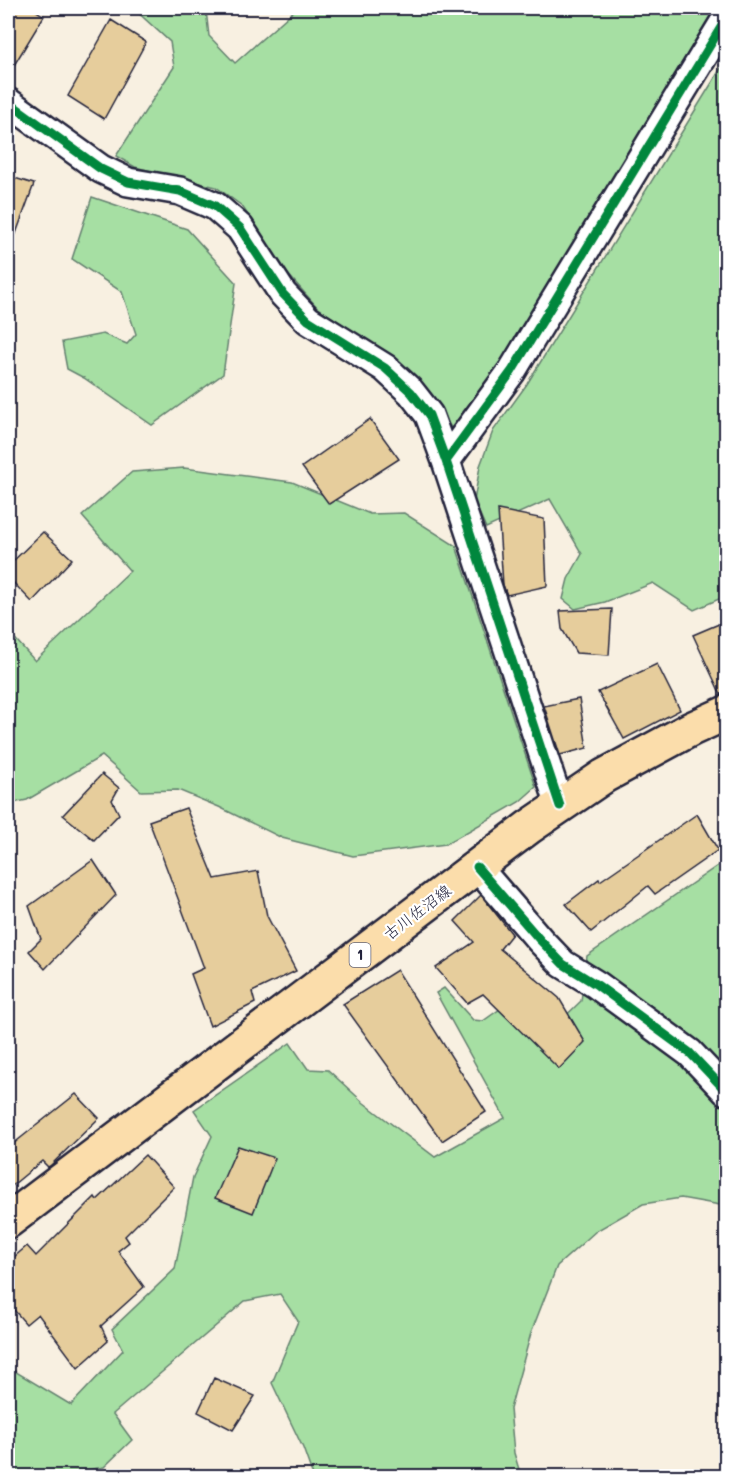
<svg xmlns="http://www.w3.org/2000/svg" width="734" height="1484" viewBox="0 0 734 1484" font-family="Mali,'Klee One',sans-serif">
<rect width="100%" height="100%" fill="#f8f0e1"/>
<filter id="ink" filterUnits="userSpaceOnUse"><feTurbulence type="fractalNoise" baseFrequency=".0167" numOctaves="2"/><feDisplacementMap in="SourceGraphic" scale="12" xChannelSelector="R" yChannelSelector="G"/><feConvolveMatrix kernelMatrix="1 2 1 2 8 2 1 2 1" color-interpolation-filters="sRGB"/></filter>
<g filter="url(#ink)">
<!-- green -->
<path fill="#a6dfa3" stroke="#64806f" stroke-width="1.5" d="M 133,8 L 203,8 L 206,10 L 209,36 L 235,63 L 297,8 L 715,8 L 499,365 L 452,429 L 424,387 L 396,361 L 317,307 L 286,272 L 242,206 L 216,187 L 135,167 L 116,156 L 174,67 L 170,42 Z
M 726,60 L 726,596 L 694,610 L 653,583 L 605,602 L 575,609 L 563,599 L 568,579 L 582,554 L 550,499 L 486,528 L 474,501 L 480,466 L 493,431 L 527,384 Z
M 92,197 L 187,229 L 236,283 L 223,374 L 152,425 L 84,378 L 67,369 L 62,342 L 103,334 L 127,344 L 136,334 L 122,292 L 72,259 Z
M 184,468 L 292,482 L 370,514 L 404,513 L 456,546 L 536,787 L 519,802 L 446,844 L 353,856 L 282,838 L 219,807 L 178,790 L 141,791 L 102,756 L 27,800 L 8,804 L 8,631 L 35,661 L 130,571 L 82,516 L 132,472 Z
M 726,860 L 726,1206 L 681,1198 L 643,1204 L 596,1231 L 557,1266 L 531,1333 L 510,1409 L 514,1453 L 521,1476 L 313,1476 L 303,1448 L 272,1383 L 298,1321 L 280,1294 L 245,1301 L 113,1414 L 132,1440 L 104,1467 L 56,1476 L 31,1476 L 8,1470 L 8,1367 L 71,1405 L 123,1350 L 112,1329 L 175,1269 L 193,1177 L 212,1136 L 194,1110 L 290,1043 L 308,1069 L 328,1070 L 364,1103 L 435,1157 L 505,1118 L 436,993 L 444,988 L 473,1020 L 483,1021 L 503,1007 L 542,1039 L 581,1001 L 587,956 Z"/>
<!-- building -->
<path fill="#e6cd9c" stroke="#22223b" stroke-width="1.5" d="M 8,8 L 32,8 L 44,16 L 8,75 Z
M 111,20 L 146,42 L 104,119 L 68,96 Z
M 8,176 L 34,184 L 10,250 L 8,250 Z
M 370,419 L 399,459 L 329,504 L 302,467 Z
M 498,510 L 544,519 L 547,586 L 507,595 L 503,585 Z
M 43,532 L 72,559 L 32,602 L 8,577 L 8,566 Z
M 612,609 L 609,655 L 576,653 L 562,629 L 560,611 Z
M 726,621 L 726,694 L 721,695 L 693,635 Z
M 657,664 L 680,710 L 624,739 L 598,692 Z
M 579,699 L 587,748 L 560,755 L 544,706 Z
M 102,774 L 119,788 L 112,800 L 119,814 L 94,840 L 63,815 Z
M 186,808 L 215,879 L 258,871 L 267,916 L 296,971 L 252,992 L 255,1003 L 210,1026 L 191,974 L 204,968 L 149,821 Z
M 697,814 L 718,850 L 655,894 L 648,886 L 591,932 L 566,904 L 599,879 L 600,881 Z
M 93,860 L 116,895 L 45,969 L 29,951 L 41,939 L 29,906 Z
M 481,895 L 512,934 L 500,949 L 559,998 L 585,1042 L 559,1069 L 483,994 L 467,1003 L 436,968 L 474,942 L 455,921 Z
M 397,970 L 486,1112 L 442,1141 L 343,1004 Z
M 76,1094 L 99,1118 L 50,1166 L 48,1167 L 42,1161 L 8,1189 L 8,1148 Z
M 238,1146 L 275,1158 L 253,1213 L 215,1198 Z
M 145,1155 L 174,1187 L 125,1236 L 129,1242 L 118,1251 L 144,1287 L 101,1326 L 108,1341 L 78,1368 L 38,1314 L 26,1324 L 8,1303 L 8,1262 L 27,1246 L 36,1256 L 95,1197 L 97,1200 Z
M 214,1378 L 255,1396 L 233,1430 L 198,1412 Z"/>
<g fill="none" stroke-linecap="round" stroke-linejoin="round">
<defs>
<path id="minor" d="M 8,102 L 101,169 L 128,182 L 180,191 L 215,206 L 240,228 L 283,294 L 308,320 L 385,368 L 411,392 L 429,415 L 446,461 L 560,806
M 446,461 L 512,371 L 726,19
M 477,867 L 540,940 L 563,964 L 597,985 L 690,1053 L 726,1091"/>
<path id="major" d="M 8,1221 L 529,827 L 604,776 L 691,729 L 726,713"/>
</defs>
<!-- minor casing -->
<use href="#minor" stroke="#22223b" stroke-width="32"/>
<!-- major casing -->
<use href="#major" stroke="#22223b" stroke-width="38"/>
<!-- minor -->
<use href="#minor" stroke="#fff" stroke-width="27"/>
<!-- major -->
<use href="#major" stroke="#fbddab" stroke-width="33"/>
<defs>
<path id="cycleway" d="M 8,102 L 101,169 L 128,182 L 180,191 L 215,206 L 240,228 L 283,294 L 308,320 L 385,368 L 411,392 L 429,415 L 446,461 L 560,806
M 446,461 L 512,371 L 726,19
M 477,867 L 540,940 L 563,964 L 597,985 L 690,1053 L 726,1091"/>
</defs>
<!-- cycleway casing -->
<use href="#cycleway" stroke="#fff" stroke-width="13"/>
<!-- cycleway -->
<use href="#cycleway" stroke="#00873e" stroke-width="9"/>
</g>
</g>
<g text-anchor="middle" stroke-width="4.5" stroke-linejoin="round" paint-order="stroke">
<!-- shield labels -->
<rect fill="#fff" stroke="#646476" stroke-width="1.5" x="349.5" y="943" width="21" height="24" rx="4.5"/>
<g font-size="15" font-weight="bold" fill="#22223b">
<text x="360" y="960">1</text>
</g>
<!-- street labels -->
<g font-size="16" fill="#22223b" stroke="#fff">
<text transform="translate(417 912) rotate(-37)" y="6">古川佐沼線</text>
</g>
</g>
<!-- margin -->
<rect width="734" height="1484" fill="none" stroke="#fff" stroke-width="30"/>
<rect x="15" y="15" width="704" height="1454" fill="none" stroke="#22223b" stroke-width="2" filter="url(#ink)"/>
</svg>
